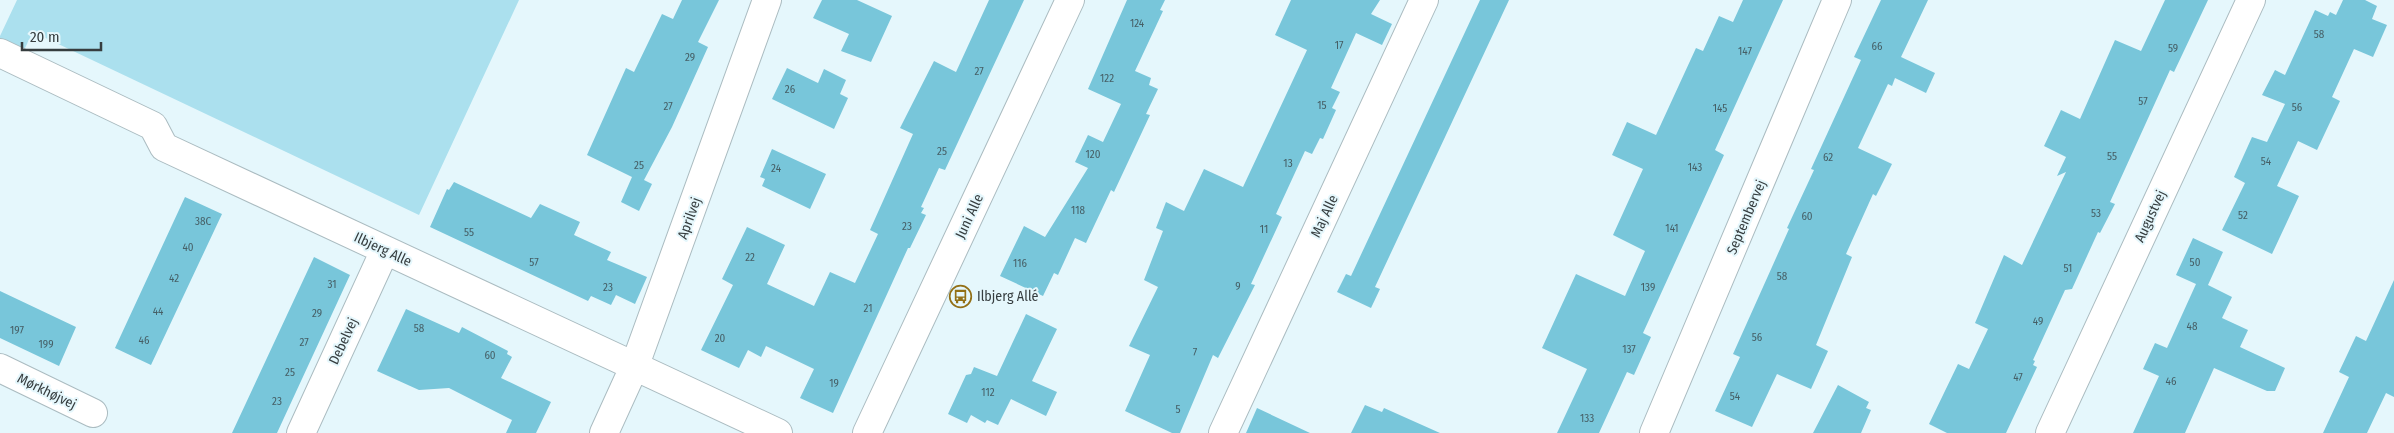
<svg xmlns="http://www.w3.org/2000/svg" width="2394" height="433" viewBox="0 0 2394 433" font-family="'Fira Sans Condensed',sans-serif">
<rect width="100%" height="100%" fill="#e5f7fc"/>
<!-- green -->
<path fill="#abe0ee" d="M 17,0 L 519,0 L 419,215 L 33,32 L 23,52 L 0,41 L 0,36 Z"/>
<!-- building -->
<path fill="#78c6da" d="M 682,0 L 719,0 L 698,42 L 708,47 L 672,127 L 644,180 L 652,184 L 639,211 L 621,202 L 632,177 L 587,155 L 626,68 L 634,72 L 662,14 L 673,19 Z
M 822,0 L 857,0 L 892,16 L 871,62 L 841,51 L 849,34 L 813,18 Z
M 989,0 L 1024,0 L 945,170 L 939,168 L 921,207 L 924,208 L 921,213 L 926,215 L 910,248 L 908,248 L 833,413 L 800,398 L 814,369 L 766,346 L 761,357 L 748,350 L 739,368 L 701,350 L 733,285 L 722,279 L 747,227 L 785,245 L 767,284 L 814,306 L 830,272 L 855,283 L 878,234 L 870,230 L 913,134 L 900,128 L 934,61 L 956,72 Z
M 1127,0 L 1165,0 L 1160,10 L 1163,11 L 1135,71 L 1151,78 L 1149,85 L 1158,89 L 1146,114 L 1150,115 L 1114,192 L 1111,190 L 1086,243 L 1075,238 L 1058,275 L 1054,273 L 1043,296 L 1000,276 L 1024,226 L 1045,237 L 1088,168 L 1075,162 L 1088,135 L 1103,142 L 1121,104 L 1088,89 Z
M 1291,0 L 1380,0 L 1371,14 L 1392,24 L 1382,45 L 1356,33 L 1331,88 L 1340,92 L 1332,108 L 1336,110 L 1323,139 L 1320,138 L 1312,154 L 1305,151 L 1276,214 L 1282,217 L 1251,284 L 1255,285 L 1218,358 L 1213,355 L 1180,433 L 1172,433 L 1125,411 L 1150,355 L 1129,346 L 1158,287 L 1144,280 L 1163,231 L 1156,228 L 1166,202 L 1184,211 L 1204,169 L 1243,187 L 1307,50 L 1275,35 Z
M 1480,0 L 1509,0 L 1375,287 L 1380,289 L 1371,308 L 1337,292 L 1346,274 L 1351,276 Z
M 1743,0 L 1783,0 L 1715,150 L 1724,155 L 1643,333 L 1651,337 L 1634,375 L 1627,372 L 1599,433 L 1557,433 L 1587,369 L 1542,348 L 1576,274 L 1625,296 L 1645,251 L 1613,235 L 1643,169 L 1612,155 L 1627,122 L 1656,135 L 1696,48 L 1703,51 L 1719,16 L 1733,22 Z
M 1881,0 L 1928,0 L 1901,57 L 1935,73 L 1926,93 L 1895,78 L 1892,86 L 1888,84 L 1858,148 L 1892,164 L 1876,196 L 1873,194 L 1846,254 L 1852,257 L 1816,345 L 1828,351 L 1811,389 L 1777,374 L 1752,427 L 1715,411 L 1740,357 L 1733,354 L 1789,229 L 1787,228 L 1814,170 L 1811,169 L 1861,60 L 1854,57 Z
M 2165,0 L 2208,0 L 2174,72 L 2170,70 L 2110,202 L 2115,204 L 2100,233 L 2098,232 L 2072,289 L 2065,290 L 2033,360 L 2035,361 L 2033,365 L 2037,367 L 2006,433 L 1947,433 L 1929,424 L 1958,364 L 1969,369 L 1988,329 L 1975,323 L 2004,255 L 2022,265 L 2066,172 L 2057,176 L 2066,157 L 2044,146 L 2061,110 L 2080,119 L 2115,40 L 2141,51 Z
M 2343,0 L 2365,0 L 2377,6 L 2372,19 L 2387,25 L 2373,57 L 2354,49 L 2332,97 L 2340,101 L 2317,150 L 2298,141 L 2277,186 L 2299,196 L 2272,254 L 2222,230 L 2245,183 L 2234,177 L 2252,137 L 2267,142 L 2285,104 L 2262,95 L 2275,70 L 2285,75 L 2315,10 L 2328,16 L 2330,12 L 2336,15 Z
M 787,68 L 818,83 L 824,69 L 846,80 L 840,94 L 848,98 L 834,129 L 772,99 Z
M 772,149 L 826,174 L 810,209 L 762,186 L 765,179 L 760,177 Z
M 454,182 L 531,218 L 540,204 L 580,222 L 574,235 L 611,252 L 607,260 L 647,277 L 635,304 L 616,295 L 611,305 L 591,296 L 588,301 L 430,227 L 447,189 L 449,190 Z
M 185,197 L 222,214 L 151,365 L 115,348 Z
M 2193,238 L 2223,252 L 2208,285 L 2232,297 L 2222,318 L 2248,330 L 2240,347 L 2285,368 L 2275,391 L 2267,391 L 2214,368 L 2185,433 L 2133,433 L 2159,376 L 2143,369 L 2155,343 L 2167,348 L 2196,284 L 2176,275 Z
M 314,257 L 350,275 L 277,433 L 232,433 Z
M 2394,280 L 2394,397 L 2386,393 L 2367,433 L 2323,433 L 2349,377 L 2339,372 L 2356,336 L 2366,341 Z
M 0,291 L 76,327 L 59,366 L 0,338 Z
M 406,309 L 459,333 L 462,327 L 508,351 L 507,354 L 512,357 L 501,378 L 551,402 L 536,433 L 506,433 L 512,420 L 449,388 L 419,390 L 377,371 Z
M 1026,314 L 1057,329 L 1032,381 L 1057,392 L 1046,416 L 1011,399 L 998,425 L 987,420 L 985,423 L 971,415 L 967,423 L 948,414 L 966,375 L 971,374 L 974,367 L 997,376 Z
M 1838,385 L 1869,402 L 1866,408 L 1871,410 L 1861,433 L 1813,433 Z
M 1365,405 L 1382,412 L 1384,408 L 1440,433 L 1351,433 Z
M 1257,408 L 1310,433 L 1246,433 Z"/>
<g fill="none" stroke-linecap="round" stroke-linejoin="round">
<defs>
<path id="minor" d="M 0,53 L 153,126 L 164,147 L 778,433
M 0,368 L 93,413
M 301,433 L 385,250
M 604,433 L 635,365 L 767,0
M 867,433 L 1070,0
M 1223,433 L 1424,0
M 1654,433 L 1837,0
M 2050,433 L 2251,0"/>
</defs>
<!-- minor casing -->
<use href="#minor" stroke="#abbcc1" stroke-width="30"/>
<!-- minor -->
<use href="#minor" stroke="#fff" stroke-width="28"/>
</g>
<!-- icons -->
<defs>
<symbol id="bus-ring" viewBox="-11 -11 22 22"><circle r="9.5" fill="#e5f7fc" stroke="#937017" stroke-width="1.5"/><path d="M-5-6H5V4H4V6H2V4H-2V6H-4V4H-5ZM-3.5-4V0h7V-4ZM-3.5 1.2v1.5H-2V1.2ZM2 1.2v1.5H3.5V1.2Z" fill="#937017"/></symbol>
</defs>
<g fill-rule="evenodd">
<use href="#bus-ring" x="948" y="284" width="25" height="25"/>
</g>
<g text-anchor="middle" stroke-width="4" stroke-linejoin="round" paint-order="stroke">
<!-- number labels -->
<g font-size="11" fill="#465f66">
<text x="1137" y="27">124</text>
<text x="2319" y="38">58</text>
<text x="1339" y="49">17</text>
<text x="1877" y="50">66</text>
<text x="2173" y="52">59</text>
<text x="1745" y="55">147</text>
<text x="690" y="61">29</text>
<text x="979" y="75">27</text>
<text x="1107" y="82">122</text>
<text x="790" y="93">26</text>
<text x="2143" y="105">57</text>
<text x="1322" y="109">15</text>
<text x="668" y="110">27</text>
<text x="2297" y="111">56</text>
<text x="1720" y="112">145</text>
<text x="942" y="155">25</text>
<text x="1093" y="158">120</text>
<text x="2112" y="160">55</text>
<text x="1828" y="161">62</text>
<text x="2266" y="165">54</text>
<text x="1288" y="167">13</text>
<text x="639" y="169">25</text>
<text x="1695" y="171">143</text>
<text x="776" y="172">24</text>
<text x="1078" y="214">118</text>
<text x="2096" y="217">53</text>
<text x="2243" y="219">52</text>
<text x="1807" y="220">60</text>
<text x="203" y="225">38C</text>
<text x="907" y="230">23</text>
<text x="1672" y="232">141</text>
<text x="1264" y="233">11</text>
<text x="469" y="236">55</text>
<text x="188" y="251">40</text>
<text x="750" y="261">22</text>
<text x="534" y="266">57</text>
<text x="2195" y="266">50</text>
<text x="1020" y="267">116</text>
<text x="2068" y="272">51</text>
<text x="1782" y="280">58</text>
<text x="174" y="282">42</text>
<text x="332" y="288">31</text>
<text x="1238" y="290">9</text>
<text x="608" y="291">23</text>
<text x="1648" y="291">139</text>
<text x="868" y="312">21</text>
<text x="158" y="315">44</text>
<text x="317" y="317">29</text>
<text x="2038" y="325">49</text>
<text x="2192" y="330">48</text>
<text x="419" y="332">58</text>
<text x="17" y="334">197</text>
<text x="1757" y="341">56</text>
<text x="720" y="342">20</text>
<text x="144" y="344">46</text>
<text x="304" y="346">27</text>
<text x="46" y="348">199</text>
<text x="1629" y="353">137</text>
<text x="1195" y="356">7</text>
<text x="490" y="359">60</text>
<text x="290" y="376">25</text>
<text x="2018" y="381">47</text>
<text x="2171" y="385">46</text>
<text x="834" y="387">19</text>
<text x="988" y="396">112</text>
<text x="1735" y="400">54</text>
<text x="277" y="405">23</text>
<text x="1178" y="413">5</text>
<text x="1587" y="422">133</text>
</g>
<!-- street labels -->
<g font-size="14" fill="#363d3f" stroke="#e5f7fc">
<text transform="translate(969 216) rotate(-65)" y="5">Juni Alle</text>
<text transform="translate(1324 216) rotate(-65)" y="5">Maj Alle</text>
<text transform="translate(2150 216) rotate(-65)" y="5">Augustvej</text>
<text transform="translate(1746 217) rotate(-67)" y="5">Septembervej</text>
<text transform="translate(689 218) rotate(-70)" y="5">Aprilvej</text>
<text transform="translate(383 249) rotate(25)" y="5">Ilbjerg Alle</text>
<text transform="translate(343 341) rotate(-65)" y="5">Debelvej</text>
<text transform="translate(47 391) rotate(26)" y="5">Mørkhøjvej</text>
</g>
<!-- poi labels -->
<g font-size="14" fill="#363d3f" stroke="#e5f7fc" text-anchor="start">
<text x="977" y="301">Ilbjerg Allé</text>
</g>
</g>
<!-- scale -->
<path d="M22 42v8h79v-8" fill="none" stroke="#363d3f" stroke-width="2.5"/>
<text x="30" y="42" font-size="15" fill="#363d3f" stroke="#e5f7fc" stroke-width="4" paint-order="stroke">20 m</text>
</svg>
